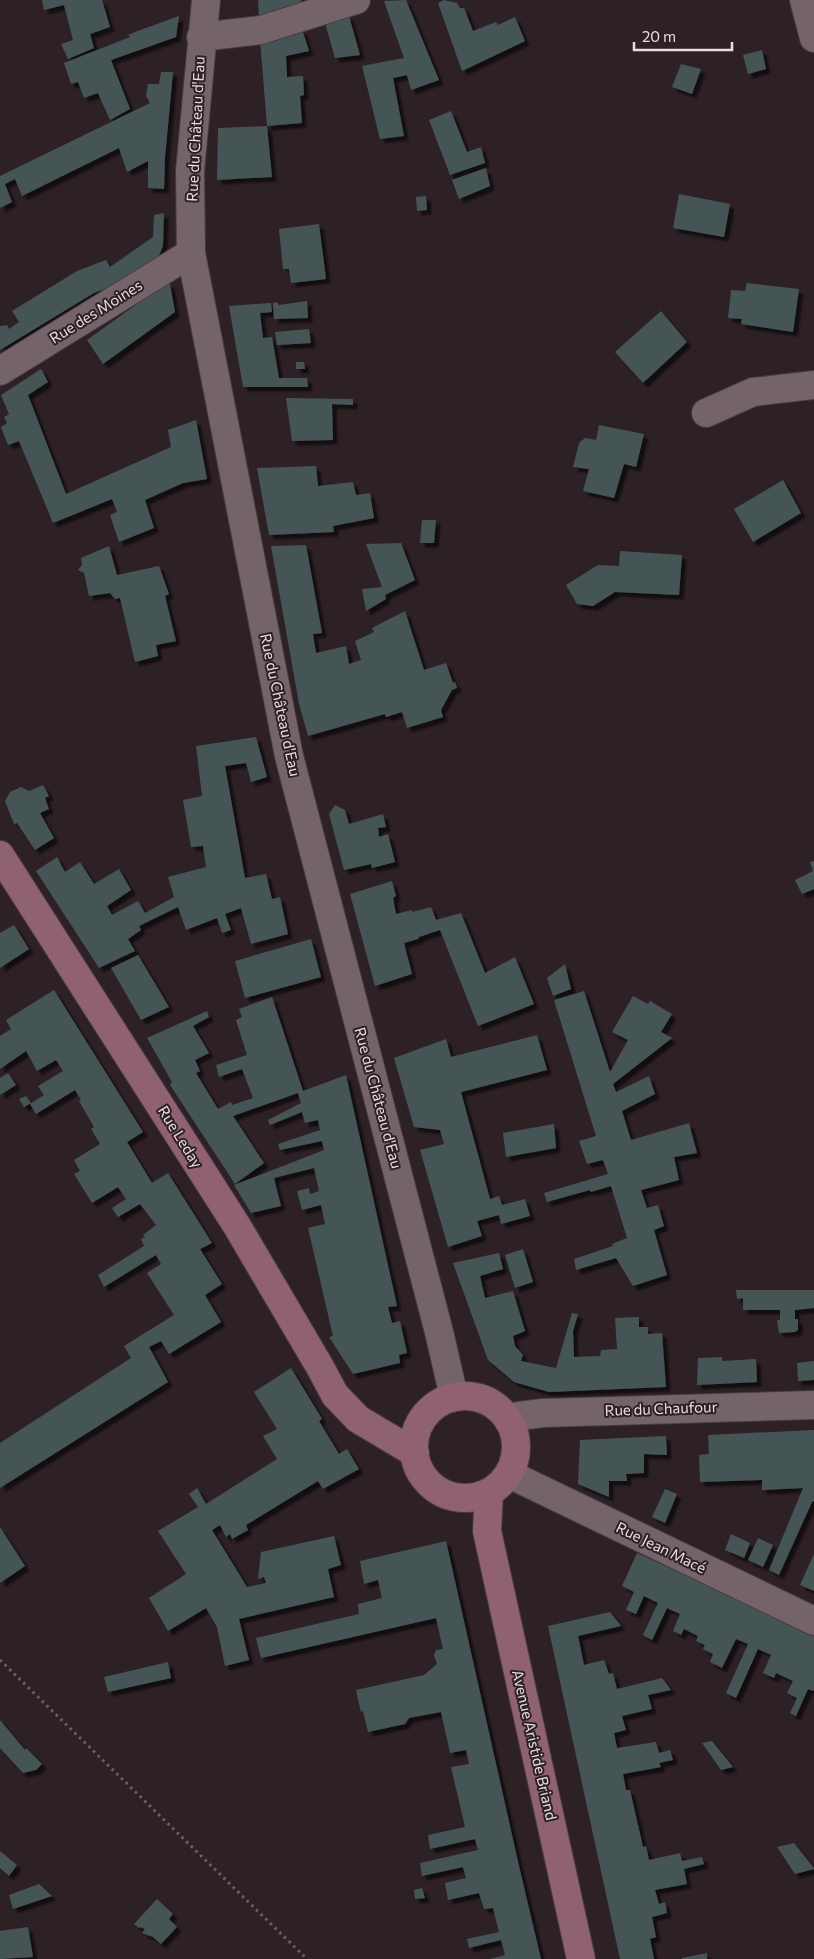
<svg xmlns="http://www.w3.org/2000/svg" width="814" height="1959" viewBox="0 0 814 1959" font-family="Commissioner,sans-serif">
<defs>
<filter id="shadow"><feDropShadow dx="4.5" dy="4.5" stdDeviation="1" flood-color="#0009"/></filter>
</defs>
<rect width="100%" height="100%" fill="#2e2125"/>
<!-- building -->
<path fill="#445557" filter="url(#shadow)" d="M 42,0 L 102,0 L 110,27 L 90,34 L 94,48 L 68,59 L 61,44 L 73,40 L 64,5 L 44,10 Z
M 258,0 L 301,0 L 303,6 L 259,18 Z
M 406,0 L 439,80 L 411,90 L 407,75 L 393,78 L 404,136 L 380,139 L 362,66 L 404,58 L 384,1 Z
M 444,0 L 457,3 L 460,8 L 464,8 L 473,31 L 496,22 L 498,25 L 515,17 L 525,41 L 462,71 L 438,3 Z
M 179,16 L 176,37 L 111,60 L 130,109 L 110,120 L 98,93 L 84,98 L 78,82 L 71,84 L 64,63 L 130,37 L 128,35 L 135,32 Z
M 349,16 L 360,55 L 335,58 L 325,23 Z
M 302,29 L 309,51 L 286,56 L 287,77 L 303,76 L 304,95 L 300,96 L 302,123 L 267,126 L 260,39 Z
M 762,50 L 766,69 L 748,74 L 743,55 Z
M 681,64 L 701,69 L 692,94 L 672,87 Z
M 161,72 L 173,72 L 165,157 L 164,189 L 148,188 L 148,161 L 127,172 L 119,148 L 22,196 L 15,179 L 5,184 L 12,202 L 0,208 L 0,176 L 150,103 L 146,96 L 148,84 L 159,84 Z
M 451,111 L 467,152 L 481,147 L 485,163 L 450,175 L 429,120 Z
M 267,126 L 272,177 L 217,180 L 218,128 Z
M 486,168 L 490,186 L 459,199 L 452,180 Z
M 679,194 L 730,204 L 724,237 L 673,228 Z
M 426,196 L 427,210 L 417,211 L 416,197 Z
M 164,213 L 163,246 L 158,258 L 116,285 L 94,293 L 0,350 L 0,326 L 7,325 L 9,329 L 19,322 L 12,311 L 77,271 L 106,260 L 110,267 L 153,237 L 154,215 Z
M 319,224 L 326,279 L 291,283 L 289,269 L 283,269 L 279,229 Z
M 166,283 L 170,284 L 175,312 L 103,364 L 87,340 Z
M 747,283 L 799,289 L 793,332 L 741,324 L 742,319 L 728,318 L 731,290 L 745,291 Z
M 307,301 L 308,318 L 274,319 L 273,303 L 277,302 L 279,305 Z
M 271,303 L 272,312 L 260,313 L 263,338 L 272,337 L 279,378 L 307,378 L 308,387 L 243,387 L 229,306 Z
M 661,311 L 687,342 L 643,383 L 615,352 Z
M 309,329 L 311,343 L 277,345 L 275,332 Z
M 296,362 L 304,362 L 305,369 L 296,369 Z
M 41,369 L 48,382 L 28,395 L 66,494 L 171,447 L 168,430 L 196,420 L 207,479 L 183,483 L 145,500 L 154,528 L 119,542 L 110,515 L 117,512 L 112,499 L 53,523 L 19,441 L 8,445 L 1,427 L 7,423 L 4,417 L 9,414 L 1,395 Z
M 286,398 L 353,399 L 353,405 L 332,404 L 333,440 L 292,441 Z
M 599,425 L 644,434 L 636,467 L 624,464 L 614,498 L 583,491 L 589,469 L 573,467 L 579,443 L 585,438 L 596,440 Z
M 316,466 L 318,486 L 353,482 L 356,495 L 370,493 L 374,518 L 333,526 L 334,532 L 269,535 L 257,468 Z
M 783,480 L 801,513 L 753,542 L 734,509 Z
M 422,520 L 436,520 L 434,543 L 420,543 Z
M 401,543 L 415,580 L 385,595 L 386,599 L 366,611 L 362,589 L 382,587 L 366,544 Z
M 306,545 L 322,633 L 313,634 L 316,653 L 346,646 L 349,664 L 361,660 L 355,641 L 374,632 L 372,628 L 405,611 L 424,670 L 446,663 L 453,683 L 455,682 L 457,688 L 452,690 L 441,710 L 443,717 L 407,728 L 402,712 L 386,717 L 385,714 L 308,736 L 299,704 L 271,546 Z
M 109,546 L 117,575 L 159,566 L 169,594 L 165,596 L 176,641 L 156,645 L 158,656 L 135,662 L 120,598 L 115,599 L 110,593 L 89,596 L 84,573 L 78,570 L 82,565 L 81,558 Z
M 620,551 L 682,555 L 679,595 L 615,592 L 593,606 L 577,604 L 566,585 L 598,565 L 619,566 Z
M 256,737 L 267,777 L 251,782 L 246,763 L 225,766 L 245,878 L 266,874 L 272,899 L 280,897 L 288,934 L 251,944 L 241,908 L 225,914 L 231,930 L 222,933 L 217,918 L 186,930 L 178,907 L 139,926 L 141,930 L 128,939 L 135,951 L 99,968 L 36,871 L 57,857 L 65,872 L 80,862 L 94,884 L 119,869 L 131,890 L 107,906 L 112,915 L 138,901 L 145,913 L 174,897 L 168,877 L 206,867 L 203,846 L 191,847 L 183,800 L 202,796 L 196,746 Z
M 43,785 L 49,796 L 45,798 L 49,809 L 40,813 L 54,838 L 35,850 L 17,823 L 14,824 L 5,801 L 10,792 L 21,787 L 29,791 Z
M 335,805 L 345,810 L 349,824 L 383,814 L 386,827 L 378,828 L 379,837 L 388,834 L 395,862 L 372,868 L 371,864 L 344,870 L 329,814 Z
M 814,861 L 814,889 L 802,894 L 795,880 L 813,871 L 810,862 Z
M 392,881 L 396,896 L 393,898 L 396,914 L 412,910 L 412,912 L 431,907 L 436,920 L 461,913 L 485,973 L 515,957 L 534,1004 L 478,1026 L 440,930 L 419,937 L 418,939 L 404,943 L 412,974 L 375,986 L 350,894 Z
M 14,925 L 29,949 L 0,968 L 0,933 Z
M 311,939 L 321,977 L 245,998 L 235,961 Z
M 138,955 L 169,1007 L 141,1020 L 111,968 Z
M 565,964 L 571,989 L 553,996 L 547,978 Z
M 54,990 L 143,1132 L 127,1142 L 152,1183 L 168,1173 L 212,1243 L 200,1249 L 222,1284 L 205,1295 L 221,1322 L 169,1354 L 161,1341 L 149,1347 L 168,1382 L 0,1488 L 0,1443 L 131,1358 L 124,1346 L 174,1315 L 147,1273 L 161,1264 L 156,1255 L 104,1287 L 98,1275 L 144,1246 L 141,1239 L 145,1237 L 143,1235 L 156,1225 L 140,1204 L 118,1217 L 112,1208 L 126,1199 L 118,1187 L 92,1203 L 74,1174 L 80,1171 L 74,1160 L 100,1144 L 91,1129 L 94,1127 L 79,1101 L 81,1100 L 75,1090 L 36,1114 L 30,1104 L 44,1095 L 38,1086 L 63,1071 L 56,1060 L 37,1071 L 26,1051 L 0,1069 L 0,1036 L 11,1029 L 6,1020 Z
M 584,991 L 610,1072 L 628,1040 L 612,1032 L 633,996 L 648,1004 L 650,1001 L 672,1014 L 661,1032 L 672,1038 L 613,1084 L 616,1092 L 649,1076 L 655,1094 L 622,1111 L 631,1140 L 689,1123 L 697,1153 L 674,1157 L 679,1180 L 641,1190 L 647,1208 L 658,1205 L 664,1226 L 654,1230 L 667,1275 L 633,1286 L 616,1258 L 576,1270 L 574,1259 L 613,1246 L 612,1244 L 627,1238 L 611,1186 L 591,1192 L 590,1190 L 547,1202 L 544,1193 L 608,1174 L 603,1160 L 587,1164 L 579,1141 L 596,1136 L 554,1000 Z
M 272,997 L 303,1091 L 346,1075 L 397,1306 L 388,1307 L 392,1323 L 400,1321 L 407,1353 L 399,1355 L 400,1363 L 353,1374 L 329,1337 L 333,1336 L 308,1228 L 325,1224 L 321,1205 L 302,1210 L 297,1191 L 309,1188 L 310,1194 L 319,1191 L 314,1168 L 274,1178 L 281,1206 L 251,1213 L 234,1185 L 324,1150 L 322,1141 L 280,1150 L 278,1144 L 320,1130 L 318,1120 L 305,1123 L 302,1112 L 270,1125 L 268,1120 L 301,1103 L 298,1093 L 233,1116 L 264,1163 L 235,1184 L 170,1085 L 172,1082 L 147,1038 L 207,1011 L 209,1017 L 193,1026 L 209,1053 L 195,1060 L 200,1071 L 196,1073 L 218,1109 L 231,1102 L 232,1105 L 253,1098 L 242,1069 L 219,1077 L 216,1065 L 247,1055 L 236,1020 L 242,1017 L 239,1009 Z
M 537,1035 L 547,1070 L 461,1092 L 490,1199 L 499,1196 L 502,1205 L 525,1199 L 530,1216 L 501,1224 L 499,1215 L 477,1221 L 482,1236 L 448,1247 L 420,1150 L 444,1144 L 440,1130 L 414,1127 L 394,1058 L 446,1039 L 451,1057 Z
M 8,1073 L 16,1085 L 0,1095 L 0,1078 Z
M 26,1096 L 31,1103 L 24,1107 L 19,1099 Z
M 554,1124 L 556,1148 L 506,1157 L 503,1133 Z
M 523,1249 L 533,1282 L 515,1288 L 505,1255 Z
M 499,1253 L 503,1269 L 480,1276 L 485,1298 L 513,1291 L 525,1331 L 513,1336 L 515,1346 L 523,1355 L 521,1361 L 556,1368 L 572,1313 L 578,1314 L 573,1331 L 574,1357 L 600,1356 L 601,1350 L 617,1349 L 615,1318 L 639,1317 L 639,1327 L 648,1327 L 648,1334 L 662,1333 L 666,1387 L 549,1392 L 514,1382 L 488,1360 L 453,1263 Z
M 736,1290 L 814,1290 L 814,1308 L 795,1310 L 795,1319 L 798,1319 L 798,1330 L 795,1332 L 779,1333 L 777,1320 L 780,1320 L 780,1310 L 743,1310 L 743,1298 L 737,1299 Z
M 722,1357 L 722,1361 L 756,1359 L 757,1382 L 697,1385 L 698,1358 Z
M 814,1361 L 814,1380 L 798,1381 L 797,1363 Z
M 291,1368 L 322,1419 L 319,1421 L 339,1454 L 347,1449 L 359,1469 L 323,1489 L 318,1481 L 246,1525 L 248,1530 L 232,1539 L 230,1534 L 226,1537 L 220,1525 L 212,1530 L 247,1587 L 266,1583 L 264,1577 L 258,1579 L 261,1552 L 334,1536 L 341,1565 L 328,1569 L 334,1597 L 239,1619 L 249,1660 L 225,1666 L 217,1627 L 206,1608 L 168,1631 L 149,1598 L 186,1574 L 158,1531 L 198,1507 L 189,1494 L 197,1488 L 206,1504 L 277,1459 L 263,1436 L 277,1429 L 254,1392 Z
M 814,1430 L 814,1501 L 812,1502 L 779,1575 L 769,1570 L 803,1488 L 762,1490 L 762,1480 L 700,1482 L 699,1455 L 709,1454 L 708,1435 Z
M 666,1436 L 667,1455 L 644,1454 L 644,1473 L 626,1474 L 627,1481 L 609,1481 L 609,1497 L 578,1484 L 580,1440 Z
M 665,1489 L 677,1494 L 665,1523 L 652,1517 Z
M 0,1527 L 25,1566 L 0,1583 Z
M 731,1534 L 750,1543 L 744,1558 L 725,1550 Z
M 758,1538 L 773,1545 L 763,1567 L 748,1560 Z
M 446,1541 L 519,1866 L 541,1959 L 490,1959 L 505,1955 L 501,1940 L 469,1948 L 467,1939 L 499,1932 L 493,1908 L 484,1909 L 479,1893 L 448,1900 L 445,1883 L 466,1878 L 463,1867 L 422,1876 L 420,1863 L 478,1850 L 475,1839 L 430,1849 L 428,1835 L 465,1827 L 451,1767 L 469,1764 L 466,1750 L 450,1753 L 441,1712 L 409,1718 L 405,1724 L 368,1732 L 363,1711 L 361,1712 L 356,1690 L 424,1675 L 437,1664 L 434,1655 L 436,1650 L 443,1649 L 436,1618 L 261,1658 L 256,1638 L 359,1614 L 358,1604 L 382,1598 L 378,1580 L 364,1584 L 360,1561 Z
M 637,1553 L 814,1634 L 814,1689 L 813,1691 L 808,1689 L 796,1716 L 790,1713 L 797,1698 L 787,1693 L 793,1681 L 776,1673 L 774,1678 L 763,1673 L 771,1655 L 758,1649 L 736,1698 L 726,1693 L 748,1644 L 736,1639 L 722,1668 L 710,1662 L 713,1654 L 703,1649 L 705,1645 L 696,1641 L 698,1636 L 684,1629 L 681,1635 L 673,1631 L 680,1614 L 667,1608 L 652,1640 L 643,1635 L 658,1603 L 644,1596 L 636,1614 L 626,1610 L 634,1592 L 622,1586 Z
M 814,1554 L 814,1591 L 800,1585 Z
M 610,1612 L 621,1626 L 578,1636 L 584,1665 L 604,1660 L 609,1674 L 613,1673 L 617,1689 L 662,1678 L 671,1690 L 648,1695 L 652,1709 L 622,1716 L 626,1730 L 614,1733 L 617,1748 L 656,1742 L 659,1753 L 670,1750 L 673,1760 L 659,1763 L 661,1767 L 623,1774 L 626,1790 L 630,1790 L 643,1847 L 646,1846 L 649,1860 L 680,1853 L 682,1861 L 702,1857 L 704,1864 L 684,1869 L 687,1884 L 655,1890 L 659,1904 L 665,1902 L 667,1913 L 652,1917 L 656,1937 L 650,1939 L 654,1959 L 620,1959 L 548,1626 Z
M 168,1662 L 171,1678 L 108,1692 L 104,1677 Z
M 0,1720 L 25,1750 L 26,1748 L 42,1764 L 36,1770 L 23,1773 L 0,1748 Z
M 712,1741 L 733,1767 L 721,1770 L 702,1743 Z
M 794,1843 L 814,1868 L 814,1869 L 795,1874 L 777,1847 Z
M 0,1851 L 17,1865 L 9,1876 L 0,1868 Z
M 39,1884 L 52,1896 L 13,1909 L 9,1895 Z
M 422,1888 L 425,1898 L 415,1899 L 414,1890 Z
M 157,1899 L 173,1914 L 169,1919 L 177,1927 L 161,1944 L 153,1937 L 142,1933 L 145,1929 L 140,1927 L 139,1928 L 134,1924 Z
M 28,1927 L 33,1957 L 0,1959 L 0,1931 Z
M 707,1953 L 707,1959 L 682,1959 L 682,1958 Z"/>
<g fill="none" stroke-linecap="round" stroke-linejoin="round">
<defs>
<path id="street" d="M 206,0 L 190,171 L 191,253 L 289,756 L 439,1332 L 451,1384 L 456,1397
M 804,0 L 814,38
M 201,37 L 261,30 L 356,0
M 0,371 L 191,253
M 706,413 L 753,392 L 814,385
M 508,1420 L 519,1416 L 543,1413 L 814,1405
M 509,1474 L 814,1621"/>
<path id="secondary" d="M 0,855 L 237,1226 L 320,1367 L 335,1395 L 358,1419 L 415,1453
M414 1447a51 51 0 1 1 102 0a51 51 0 1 1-102 0Z
M 489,1492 L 487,1531 L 581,1959"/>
</defs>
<!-- street casing -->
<use href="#street" stroke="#483d41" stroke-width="30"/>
<!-- secondary casing -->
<use href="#secondary" stroke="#483d41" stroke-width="30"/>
<!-- path -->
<path stroke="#6c6064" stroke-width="3" stroke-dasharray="2.5 4" stroke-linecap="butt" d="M 0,1660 L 307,1959"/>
<!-- street -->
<use href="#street" stroke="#746469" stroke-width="28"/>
<!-- secondary -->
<use href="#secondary" stroke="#906073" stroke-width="28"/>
</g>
<g text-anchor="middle" stroke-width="4" stroke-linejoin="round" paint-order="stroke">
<!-- street labels -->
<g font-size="15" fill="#e7dee1" stroke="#2e2125">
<text transform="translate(196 129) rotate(-87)" y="5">Rue du Château d'Eau</text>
<text transform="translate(96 312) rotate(-32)" y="5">Rue des Moines</text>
<text transform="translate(280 705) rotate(78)" y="5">Rue du Château d'Eau</text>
<text transform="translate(378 1098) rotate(75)" y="5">Rue du Château d'Eau</text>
<text transform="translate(180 1137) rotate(58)" y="5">Rue Leday</text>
<text transform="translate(661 1409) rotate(-2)" y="5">Rue du Chaufour</text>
<text transform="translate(661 1548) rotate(26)" y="5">Rue Jean Macé</text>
<text transform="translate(534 1745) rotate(77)" y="5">Avenue Aristide Briand</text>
</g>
</g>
<!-- scale -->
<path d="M634 42v8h98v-8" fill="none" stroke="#e7dee1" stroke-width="2.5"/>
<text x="642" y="42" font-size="15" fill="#e7dee1" stroke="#2e2125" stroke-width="4" paint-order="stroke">20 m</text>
</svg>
